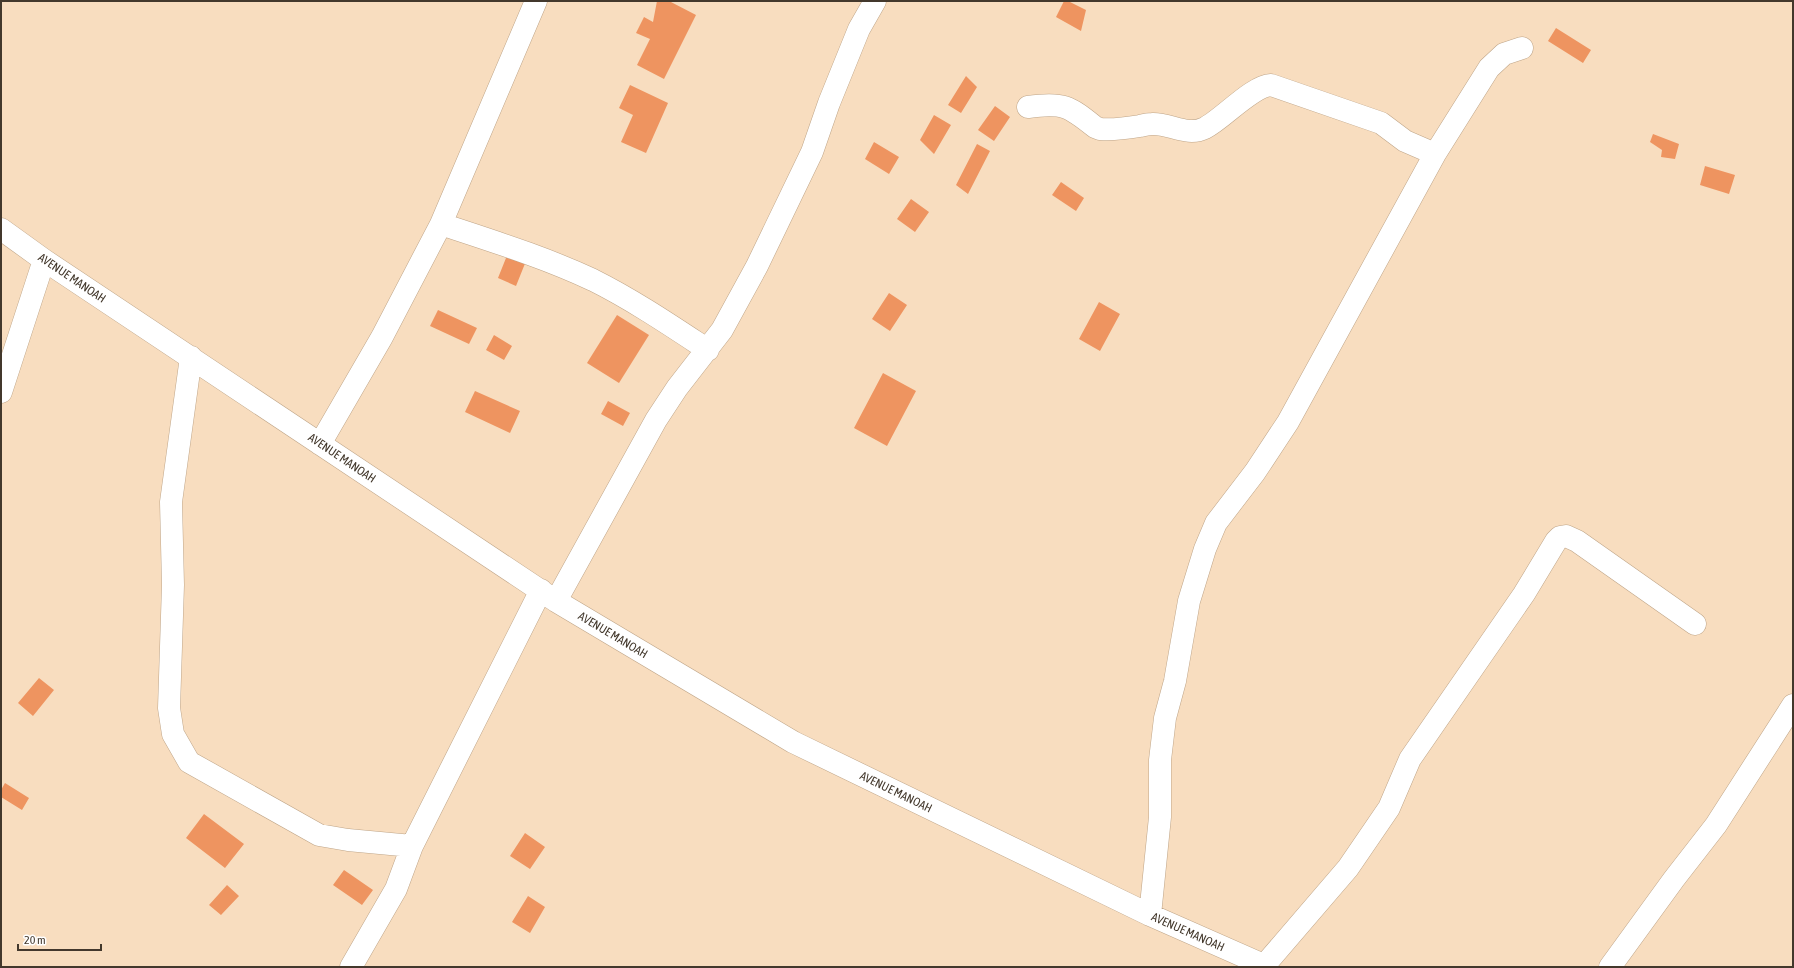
<svg xmlns="http://www.w3.org/2000/svg" width="1794" height="968" viewBox="0 0 1794 968" font-family="'Asap Condensed',sans-serif">
<rect width="100%" height="100%" fill="#f8ddbf"/>
<!-- building -->
<path fill="#ee9460" d="M 657,1 L 669,1 L 696,15 L 664,79 L 637,65 L 650,39 L 636,33 L 644,17 L 653,22 Z
M 1064,1 L 1068,1 L 1086,10 L 1081,31 L 1056,17 Z
M 1556,28 L 1591,50 L 1583,63 L 1548,41 Z
M 966,76 L 977,87 L 961,113 L 948,105 Z
M 630,85 L 668,103 L 646,153 L 621,142 L 633,115 L 619,108 Z
M 995,106 L 1010,117 L 994,141 L 978,130 Z
M 934,115 L 951,125 L 934,154 L 920,140 Z
M 1653,134 L 1679,144 L 1675,159 L 1661,157 L 1662,150 L 1650,142 Z
M 874,142 L 899,157 L 889,174 L 865,159 Z
M 977,144 L 990,151 L 968,194 L 956,185 Z
M 1705,166 L 1735,175 L 1729,194 L 1700,185 Z
M 1061,182 L 1084,198 L 1076,211 L 1052,195 Z
M 911,199 L 929,212 L 915,232 L 897,219 Z
M 508,253 L 526,261 L 516,286 L 498,278 Z
M 889,293 L 907,305 L 890,331 L 872,319 Z
M 1099,302 L 1120,314 L 1100,351 L 1079,339 Z
M 438,310 L 477,328 L 469,344 L 430,326 Z
M 617,315 L 649,335 L 619,383 L 587,363 Z
M 494,335 L 512,346 L 504,360 L 486,350 Z
M 883,373 L 916,391 L 887,446 L 854,428 Z
M 475,391 L 520,411 L 510,433 L 465,412 Z
M 608,401 L 630,413 L 623,426 L 601,414 Z
M 39,678 L 54,690 L 33,716 L 18,703 Z
M 5,783 L 29,798 L 22,810 L 1,797 L 1,790 Z
M 204,814 L 244,844 L 225,868 L 186,838 Z
M 525,833 L 545,847 L 530,869 L 510,856 Z
M 344,870 L 373,890 L 362,905 L 333,885 Z
M 227,885 L 239,896 L 221,915 L 209,905 Z
M 528,896 L 545,907 L 530,933 L 512,922 Z"/>
<g fill="none" stroke-linecap="round" stroke-linejoin="round">
<defs>
<path id="minor" d="M 1028,107 C 1063,102 1069,106 1095,127 L 1100,129 C 1113,130 1128,128 1140,126 C 1144,125 1148,124 1152,124 C 1170,123 1187,137 1205,128 C 1224,118 1252,86 1271,85 L 1381,123 L 1405,141 L 1435,154
M 441,224 C 492,241 544,257 593,280 C 633,300 670,325 708,350
M 1,229 L 44,260 L 556,601 L 793,742 L 1150,915 L 1268,967
M 191,357 L 171,502 L 173,585 L 169,708 L 173,734 L 189,762 L 319,835 L 348,840 L 412,846
M 1,392 L 44,260
M 320,444 L 382,337 L 441,224 L 536,1
M 556,601 L 656,420 L 677,388 L 722,330 L 757,266 L 812,152 L 829,103 L 859,29 L 875,1
M 1150,915 L 1160,817 L 1160,760 L 1165,718 L 1175,681 L 1189,601 L 1205,549 L 1216,523 L 1255,472 L 1288,422 L 1435,154 L 1489,68 L 1504,54 L 1522,48
M 351,967 L 396,889 L 412,846 L 541,590
M 1263,967 L 1348,868 L 1389,808 L 1410,759 L 1524,594 L 1556,541 L 1560,537 L 1566,536 L 1577,541 L 1695,624
M 1610,967 L 1674,879 L 1716,825 L 1793,705"/>
</defs>
<!-- minor casing -->
<use href="#minor" stroke="#bfa588" stroke-width="23"/>
<!-- minor -->
<use href="#minor" stroke="#fff" stroke-width="22"/>
</g>
<g text-anchor="middle" stroke-width="3.5" stroke-linejoin="round" paint-order="stroke">
<!-- street labels -->
<g font-size="12" fill="#43382c" stroke="#fff">
<text transform="translate(72 278) rotate(34)" y="4">AVENUE MANOAH</text>
<text transform="translate(342 458) rotate(34)" y="4">AVENUE MANOAH</text>
<text transform="translate(613 635) rotate(31)" y="4">AVENUE MANOAH</text>
<text transform="translate(896 792) rotate(26)" y="4">AVENUE MANOAH</text>
<text transform="translate(1188 932) rotate(24)" y="4">AVENUE MANOAH</text>
</g>
</g>
<!-- border -->
<rect width="1794" height="968" fill="none" stroke="#43382c" stroke-width="4"/>
<!-- scale -->
<path d="M18 944v6h83v-6" fill="none" stroke="#43382c" stroke-width="2"/>
<text x="24" y="944" font-size="12" fill="#43382c" stroke="#ffffff" stroke-width="3" paint-order="stroke">20 m</text>
</svg>
